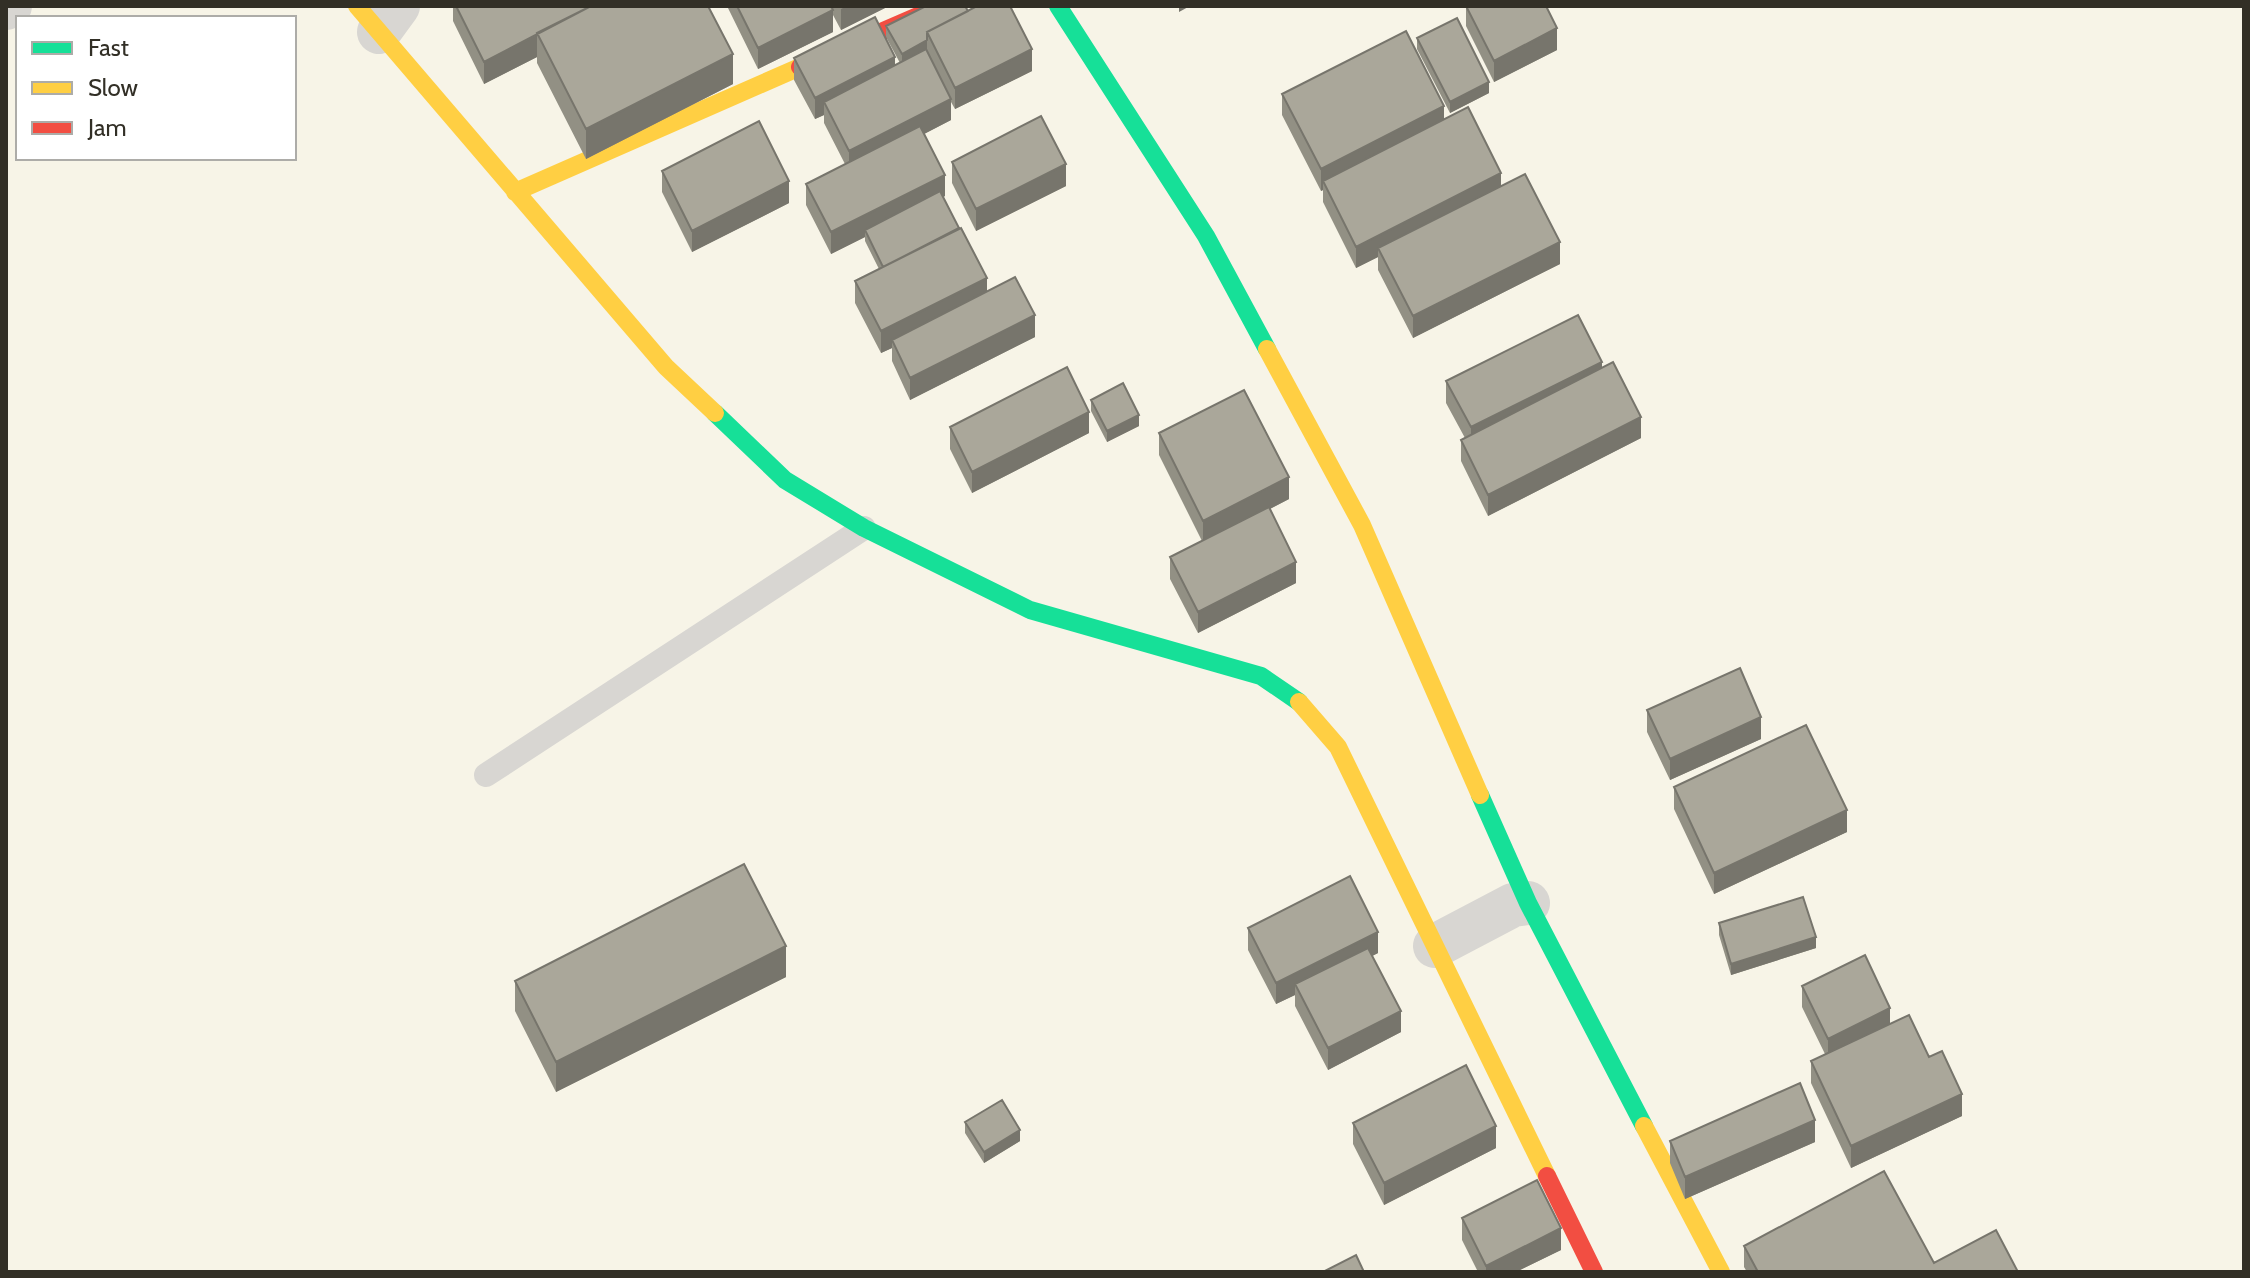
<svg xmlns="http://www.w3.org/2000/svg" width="2250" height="1278" viewBox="0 0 2250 1278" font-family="Cabin,sans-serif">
<rect width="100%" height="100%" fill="#f7f4e7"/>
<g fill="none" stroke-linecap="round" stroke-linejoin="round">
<!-- lane -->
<path stroke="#d8d6d2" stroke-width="24" d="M 486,775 L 864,528"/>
<!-- street -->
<path stroke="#d8d6d2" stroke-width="44" d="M 6,8 L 10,6
M 379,32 L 398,6
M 1435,946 L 1513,905 L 1528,903"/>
<!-- fast -->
<path stroke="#16e098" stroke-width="18" d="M 1058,6 L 1206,236 L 1267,349
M 715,413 L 785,480 L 864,528 L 1030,610 L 1261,676 L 1299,702
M 1480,795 L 1528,903 L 1644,1126"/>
<!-- slow -->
<path stroke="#ffcf43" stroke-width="18" d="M 357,6 L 666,367 L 715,413
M 515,192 L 800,67
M 1267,349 L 1362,525 L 1480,795
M 1299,702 L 1338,747 L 1547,1176
M 1644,1126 L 1721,1272"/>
<!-- jam -->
<path stroke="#f24e42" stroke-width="18" d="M 800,67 L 941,6
M 1547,1176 L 1594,1272"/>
</g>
<!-- wall -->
<path fill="#929084" d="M 453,6 L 708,6 L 733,84 L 586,159 L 537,63 L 537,57 L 484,84 L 453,21 Z
M 727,6 L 889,6 L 841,30 L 833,15 L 833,32 L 758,69 Z
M 1466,6 L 1557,50 L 1494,82 L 1466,26 Z
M 968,11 L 1032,71 L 955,109 L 951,102 L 951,120 L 924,134 L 945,196 L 943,197 L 987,292 L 1035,337 L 910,400 L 892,361 L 892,348 L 881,353 L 855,303 L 855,281 L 879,269 L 865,241 L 865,237 L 831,254 L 806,205 L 806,184 L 845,164 L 824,123 L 824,115 L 815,119 L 794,80 L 794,58 L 895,65 L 900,63 L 886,37 L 886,26 Z
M 1417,38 L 1489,93 L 1450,113 L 1417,49 Z
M 1282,94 L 1444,119 L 1501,186 L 1560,264 L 1413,338 L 1378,270 L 1378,257 L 1356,268 L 1323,202 L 1323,190 L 1321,191 L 1282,115 Z
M 952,162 L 1066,186 L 976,231 L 952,183 Z
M 662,171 L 789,203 L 692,252 L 662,192 Z
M 1602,368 L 1641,438 L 1488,516 L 1461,461 L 1461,440 L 1465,438 L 1446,403 L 1446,381 Z
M 1091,400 L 1139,426 L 1107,442 L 1091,411 Z
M 950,427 L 1089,433 L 972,493 L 950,449 Z
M 1159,433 L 1289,499 L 1270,509 L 1296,583 L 1198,633 L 1170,579 L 1170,557 L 1202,541 L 1159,455 Z
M 1647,710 L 1761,739 L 1670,780 L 1647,732 Z
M 1674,787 L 1847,832 L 1714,894 L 1674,809 Z
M 1719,923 L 1816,948 L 1731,975 L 1719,935 Z
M 1248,928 L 1378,953 L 1372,956 L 1401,1032 L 1328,1070 L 1295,1006 L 1295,995 L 1276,1004 L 1248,950 Z
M 786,977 L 556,1092 L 515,1011 L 515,981 Z
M 1802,986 L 1890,1024 L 1929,1057 L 1962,1116 L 1851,1168 L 1811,1083 L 1811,1061 L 1825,1054 L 1802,1007 Z
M 965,1122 L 1020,1141 L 984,1163 L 965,1133 Z
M 1353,1123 L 1496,1148 L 1384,1205 L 1353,1144 Z
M 1670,1141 L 1815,1142 L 1685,1199 L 1670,1163 Z
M 1462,1218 L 1561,1250 L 1516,1272 L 1478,1272 L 1462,1240 Z
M 1744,1246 L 1934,1263 L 2018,1272 L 1747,1272 L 1744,1267 Z"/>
<!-- shaded-wall -->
<path fill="#77756c" d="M 847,6 L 889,6 L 841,30 L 841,9 Z
M 1179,6 L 1190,6 L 1179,12 Z
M 833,10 L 833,32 L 758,69 L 758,48 Z
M 1557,28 L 1557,50 L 1494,82 L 1494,61 Z
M 537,35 L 537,57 L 484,84 L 484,62 Z
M 927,40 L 927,52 L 902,65 L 902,54 Z
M 1032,49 L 1032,71 L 955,109 L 955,88 Z
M 733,54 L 733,84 L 586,159 L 586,129 Z
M 895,57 L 895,79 L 824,102 L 824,115 L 815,119 L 815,98 Z
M 1489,82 L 1489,93 L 1450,113 L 1450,102 Z
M 951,99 L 951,120 L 849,173 L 849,151 Z
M 1444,106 L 1444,127 L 1323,181 L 1323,190 L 1321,191 L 1321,169 Z
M 1066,164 L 1066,186 L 976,231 L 976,209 Z
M 1501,173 L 1501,195 L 1378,248 L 1378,257 L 1356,268 L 1356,247 Z
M 945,175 L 945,196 L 868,235 L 865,230 L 865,237 L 831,254 L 831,232 Z
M 789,181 L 789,203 L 692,252 L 692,231 Z
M 1560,242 L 1560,264 L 1413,338 L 1413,316 Z
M 987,278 L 987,300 L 892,340 L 892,348 L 881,353 L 881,331 Z
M 1035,315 L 1035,337 L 910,400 L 910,378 Z
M 1602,362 L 1602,383 L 1471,449 L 1471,427 Z
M 1089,412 L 1089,433 L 972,493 L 972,472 Z
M 1139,415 L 1139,426 L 1107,442 L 1107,431 Z
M 1641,417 L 1641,438 L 1488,516 L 1488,495 Z
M 1289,477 L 1289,499 L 1203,543 L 1203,521 Z
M 1296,562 L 1296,583 L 1198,633 L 1198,612 Z
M 1761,717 L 1761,739 L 1670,780 L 1670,759 Z
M 1847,810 L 1847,832 L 1714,894 L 1714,873 Z
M 1378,932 L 1378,953 L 1300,993 L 1295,984 L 1295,995 L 1276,1004 L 1276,983 Z
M 1816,937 L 1816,948 L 1731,975 L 1731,964 Z
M 786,946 L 786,977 L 556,1092 L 556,1062 Z
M 1890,1008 L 1890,1029 L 1828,1060 L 1828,1039 Z
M 1401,1011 L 1401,1032 L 1328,1070 L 1328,1048 Z
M 1962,1094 L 1962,1116 L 1851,1168 L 1851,1146 Z
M 1815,1120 L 1815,1142 L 1685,1199 L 1685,1177 Z
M 1496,1126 L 1496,1148 L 1384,1205 L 1384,1183 Z
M 1020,1130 L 1020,1141 L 984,1163 L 984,1152 Z
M 1561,1228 L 1561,1250 L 1516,1272 L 1486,1272 L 1486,1266 Z"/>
<!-- building -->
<path fill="#aaa79a" stroke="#77756c" stroke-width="2" d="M 456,6 L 591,6 L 484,62 Z
M 591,6 L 708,6 L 733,54 L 586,129 L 537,33 Z
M 737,6 L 831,6 L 833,10 L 758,48 Z
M 926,6 L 965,6 L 968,11 L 927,32 L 927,40 L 902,54 L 886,26 Z
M 977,6 L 1010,6 L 1032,49 L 955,88 L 927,32 Z
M 1466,6 L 1546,6 L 1557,28 L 1494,61 Z
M 875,17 L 895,57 L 815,98 L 794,58 Z
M 1457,18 L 1489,82 L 1450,102 L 1417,38 Z
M 1406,31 L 1444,106 L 1321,169 L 1282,94 Z
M 926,49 L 951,99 L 849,151 L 824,102 Z
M 1468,107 L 1501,173 L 1356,247 L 1323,181 Z
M 1041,116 L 1066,164 L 976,209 L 952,162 Z
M 759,121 L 789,181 L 692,231 L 662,171 Z
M 920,126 L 945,175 L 831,232 L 806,184 Z
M 1525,174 L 1560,242 L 1413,316 L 1378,248 Z
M 940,191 L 959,228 L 883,267 L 865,230 Z
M 961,228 L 987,278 L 881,331 L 855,281 Z
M 1015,277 L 1035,315 L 910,378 L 892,340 Z
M 1578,315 L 1602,362 L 1471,427 L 1446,381 Z
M 1613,362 L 1641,417 L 1488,495 L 1461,440 Z
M 1067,367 L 1089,412 L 972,472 L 950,427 Z
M 1123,383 L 1139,415 L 1107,431 L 1091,400 Z
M 1244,390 L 1289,477 L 1203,521 L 1159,433 Z
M 1269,507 L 1296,562 L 1198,612 L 1170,557 Z
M 1740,668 L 1761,717 L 1670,759 L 1647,710 Z
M 1806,725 L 1847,810 L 1714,873 L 1674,787 Z
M 744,864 L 786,946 L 556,1062 L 515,981 Z
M 1350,876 L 1378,932 L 1276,983 L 1248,928 Z
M 1803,897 L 1816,937 L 1731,964 L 1719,923 Z
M 1368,948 L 1401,1011 L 1328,1048 L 1295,984 Z
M 1865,955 L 1890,1008 L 1828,1039 L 1802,986 Z
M 1909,1015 L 1929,1057 L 1942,1051 L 1962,1094 L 1851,1146 L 1811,1061 Z
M 1466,1065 L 1496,1126 L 1384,1183 L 1353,1123 Z
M 1800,1083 L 1815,1120 L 1685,1177 L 1670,1141 Z
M 1002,1100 L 1020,1130 L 984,1152 L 965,1122 Z
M 1884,1171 L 1934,1263 L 1996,1230 L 2018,1272 L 1758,1272 L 1744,1246 Z
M 1537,1180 L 1561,1228 L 1486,1266 L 1462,1218 Z
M 1356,1255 L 1364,1272 L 1323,1272 Z"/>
<!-- border -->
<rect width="2250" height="1278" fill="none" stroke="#322f26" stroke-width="16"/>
<!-- legend -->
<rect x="16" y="16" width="280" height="144" fill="#ffffff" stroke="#adaca8" stroke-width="2"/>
<rect x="32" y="42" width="40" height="12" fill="#16e098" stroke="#adaca8" stroke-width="2"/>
<text x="88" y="56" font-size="24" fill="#322f26">Fast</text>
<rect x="32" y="82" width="40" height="12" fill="#ffcf43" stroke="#adaca8" stroke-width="2"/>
<text x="88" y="96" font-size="24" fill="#322f26">Slow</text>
<rect x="32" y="122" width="40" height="12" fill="#f24e42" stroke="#adaca8" stroke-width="2"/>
<text x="88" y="136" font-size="24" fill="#322f26">Jam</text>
</svg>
